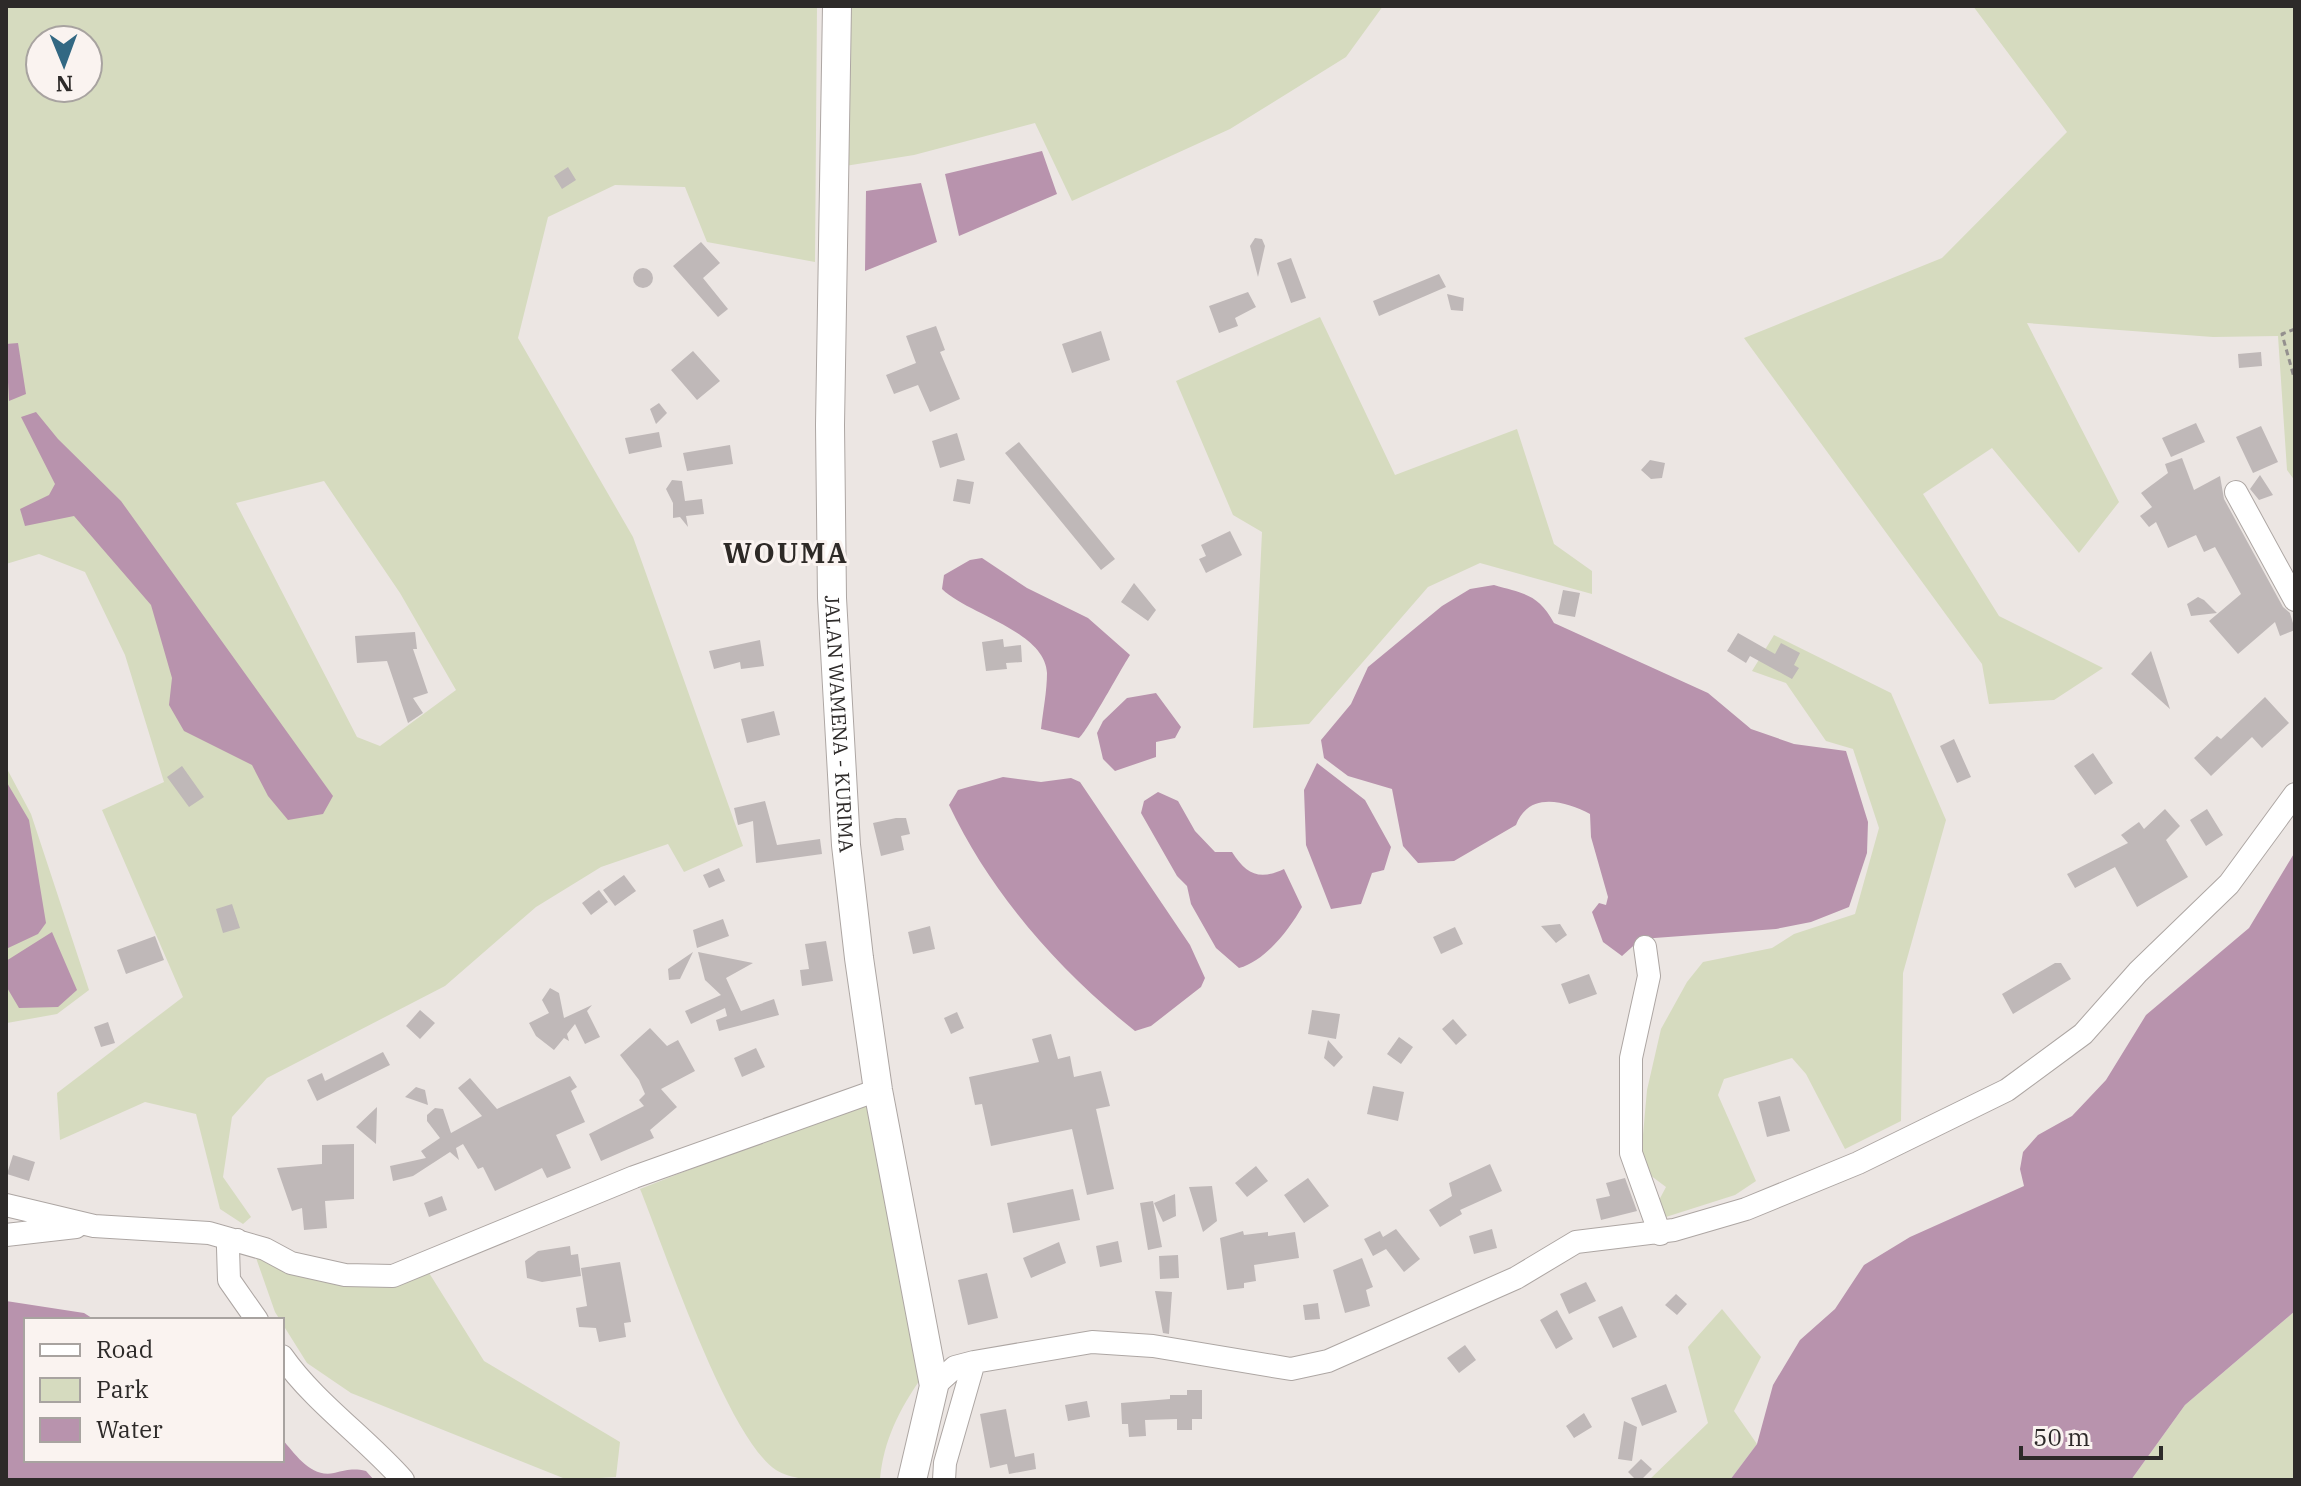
<svg xmlns="http://www.w3.org/2000/svg" width="2301" height="1486" viewBox="0 0 2301 1486" font-family="'IBM Plex Serif',serif">
<rect width="100%" height="100%" fill="#ece6e3"/>
<!-- green -->
<path fill="#d6dbbf" fill-rule="evenodd" d="M 6,6 L 817,6 L 815,262 L 707,242 L 685,187 L 615,185 L 548,217 L 518,338 L 633,537 L 743,846 L 684,872 L 668,844 L 601,867 L 536,907 L 445,986 L 267,1078 L 232,1117 L 223,1177 L 251,1217 L 243,1224 L 220,1209 L 196,1114 L 145,1102 L 60,1140 L 57,1093 L 183,997 L 102,810 L 164,782 L 125,655 L 85,572 L 39,554 L 6,564 ZM 40,40 L 88,40 L 88,88 L 40,88 ZM 324,481 L 400,593 L 456,690 L 380,746 L 357,737 L 236,503 Z
M 846,6 L 1383,6 L 1346,57 L 1230,129 L 1072,201 L 1035,123 L 914,155 L 845,166 Z
M 1973,6 L 2295,6 L 2295,481 L 2287,470 L 2278,336 L 2213,337 L 2027,323 L 2119,502 L 2079,553 L 1992,448 L 1923,494 L 1999,616 L 2103,668 L 2054,700 L 1989,704 L 1982,664 L 1744,338 L 1942,258 L 2067,132 Z
M 1320,317 L 1395,475 L 1517,429 L 1554,544 L 1592,571 L 1592,594 L 1480,563 L 1428,587 L 1309,724 L 1253,728 L 1262,532 L 1233,515 L 1176,381 Z
M 1774,635 L 1891,693 L 1946,820 L 1903,973 L 1901,1121 L 1845,1149 L 1806,1074 L 1792,1058 L 1724,1079 L 1718,1095 L 1756,1181 L 1735,1195 L 1647,1223 L 1666,1187 L 1646,1172 L 1642,1146 L 1647,1090 L 1661,1029 L 1687,982 L 1703,962 L 1772,948 L 1794,934 L 1855,914 L 1879,828 L 1853,749 L 1826,741 L 1786,683 L 1752,671 Z
M 6,767 L 31,814 L 89,990 L 57,1014 L 7,1023 Z
M 874,1097 L 922,1377 C 900,1408 883,1441 880,1480 C 852,1480 799,1485 776,1470 C 727,1437 665,1250 640,1189 Z
M 255,1255 L 369,1279 L 421,1260 L 484,1361 L 620,1442 L 616,1477 L 568,1480 L 351,1393 L 307,1363 L 275,1312 Z
M 1722,1309 L 1761,1357 L 1734,1411 L 1757,1444 L 1730,1480 L 1649,1480 L 1708,1423 L 1688,1347 Z
M 2295,1311 L 2295,1480 L 2131,1480 L 2185,1405 Z"/>
<!-- water -->
<path fill="#b893ad" d="M 1042,151 L 1057,194 L 959,236 L 945,174 Z
M 921,183 L 937,242 L 865,271 L 866,191 Z
M 18,343 L 26,394 L 9,401 L 6,344 Z
M 36,412 L 58,439 L 121,501 L 333,796 L 323,814 L 288,820 L 268,796 L 252,765 L 184,731 L 169,705 L 172,678 L 151,605 L 74,516 L 25,526 L 20,509 L 49,495 L 55,484 L 21,417 Z
M 982,558 L 1027,588 L 1088,618 L 1130,655 C 1121,669 1087,732 1079,738 L 1041,729 C 1043,711 1047,691 1047,673 C 1045,631 969,615 942,589 L 944,575 L 970,560 Z
M 1494,585 C 1525,594 1538,594 1554,623 L 1708,693 L 1751,729 L 1794,744 L 1846,751 L 1868,822 L 1867,853 L 1849,907 L 1811,922 L 1776,929 L 1641,939 L 1622,956 L 1603,942 L 1592,912 L 1599,903 L 1606,905 L 1608,897 L 1591,837 L 1590,814 C 1565,801 1529,791 1516,825 L 1454,861 L 1418,863 L 1403,846 L 1392,789 L 1348,776 L 1324,758 L 1321,740 L 1351,704 L 1368,667 L 1442,606 L 1470,589 Z
M 1156,693 L 1181,727 L 1175,738 L 1156,742 L 1156,757 L 1115,771 L 1103,759 L 1097,733 L 1103,721 L 1127,698 Z
M 1317,763 L 1365,800 L 1391,847 L 1384,870 L 1372,873 L 1361,904 L 1331,909 L 1306,845 L 1304,790 Z
M 1003,777 L 1041,782 L 1071,778 L 1080,782 L 1190,945 L 1205,978 L 1201,987 L 1151,1026 L 1135,1031 C 1059,971 990,892 949,805 L 958,790 Z
M 6,781 L 29,820 L 46,923 L 38,934 L 6,949 Z
M 1158,792 L 1178,801 L 1195,831 L 1215,852 L 1232,852 C 1246,874 1259,881 1284,869 L 1302,907 C 1289,930 1265,961 1239,968 L 1216,948 L 1191,904 L 1187,886 L 1177,876 L 1141,813 L 1144,801 Z
M 2295,852 L 2295,1311 L 2185,1405 L 2131,1480 L 1730,1480 L 1757,1444 L 1773,1385 L 1800,1340 L 1835,1309 L 1864,1265 L 1910,1237 L 2024,1186 L 2020,1169 L 2023,1152 L 2038,1135 L 2072,1116 L 2106,1080 L 2146,1015 L 2249,928 Z
M 52,932 L 77,990 L 58,1007 L 19,1008 L 6,986 L 6,961 Z
M 6,1301 L 84,1313 L 95,1320 L 26,1320 L 26,1460 L 282,1460 L 282,1439 C 296,1455 311,1478 334,1473 C 347,1470 353,1468 366,1471 L 374,1480 L 6,1480 Z"/>
<!-- building -->
<path fill="#bfb8b8" d="M 568,167 L 576,180 L 562,189 L 554,176 Z
M 1255,238 L 1262,239 L 1265,246 L 1258,277 L 1250,246 Z
M 701,242 L 720,263 L 703,278 L 728,309 L 718,317 L 673,266 Z
M 1291,258 L 1306,298 L 1291,303 L 1277,263 Z
M633 278a10 10 0 1 1 20 0a10 10 0 1 1-20 0Z
M 1439,274 L 1446,287 L 1379,316 L 1373,301 Z
M 1248,292 L 1256,307 L 1235,318 L 1238,326 L 1219,333 L 1209,306 Z
M 1447,294 L 1464,298 L 1463,311 L 1451,310 Z
M 936,326 L 945,350 L 940,352 L 960,399 L 930,412 L 918,385 L 894,394 L 886,375 L 916,363 L 906,336 Z
M 1101,331 L 1110,360 L 1072,373 L 1062,344 Z
M 693,351 L 720,381 L 697,400 L 671,370 Z
M 2261,352 L 2262,366 L 2239,368 L 2238,354 Z
M 659,403 L 667,413 L 656,424 L 650,409 Z
M 2196,423 L 2205,442 L 2171,457 L 2162,438 Z
M 2261,426 L 2278,462 L 2253,473 L 2236,437 Z
M 659,432 L 662,447 L 629,454 L 625,438 Z
M 957,433 L 965,460 L 940,468 L 932,441 Z
M 1019,442 L 1115,559 L 1101,570 L 1005,453 Z
M 730,445 L 733,464 L 687,471 L 683,453 Z
M 2182,458 L 2194,490 L 2220,476 L 2224,499 L 2283,607 L 2290,613 L 2295,630 L 2280,636 L 2275,622 L 2238,654 L 2209,621 L 2241,594 L 2215,547 L 2204,552 L 2196,535 L 2168,548 L 2156,522 L 2149,527 L 2140,516 L 2152,507 L 2141,493 L 2168,473 L 2165,464 Z
M 1650,460 L 1665,463 L 1662,478 L 1651,479 L 1641,470 Z
M 2260,475 L 2273,495 L 2259,500 L 2250,489 Z
M 957,479 L 974,482 L 970,504 L 953,501 Z
M 672,480 L 682,481 L 685,501 L 702,499 L 704,514 L 686,516 L 688,527 L 680,517 L 673,518 L 673,503 L 666,489 Z
M 1230,531 L 1242,555 L 1206,573 L 1199,559 L 1206,556 L 1201,545 Z
M 1134,583 L 1156,610 L 1148,621 L 1121,602 Z
M 1563,590 L 1580,593 L 1575,617 L 1558,614 Z
M 2198,597 L 2204,600 L 2217,613 L 2191,616 L 2187,604 Z
M 415,632 L 417,649 L 413,649 L 428,693 L 413,698 L 423,713 L 408,723 L 387,661 L 357,663 L 355,636 Z
M 1738,633 L 1775,654 L 1781,643 L 1800,653 L 1794,665 L 1799,668 L 1792,679 L 1750,656 L 1746,663 L 1727,651 Z
M 1003,639 L 1004,647 L 1021,645 L 1022,662 L 1006,663 L 1007,669 L 986,671 L 982,642 Z
M 760,640 L 764,666 L 741,669 L 740,662 L 714,669 L 709,651 Z
M 2151,651 L 2170,709 L 2131,674 Z
M 2265,697 L 2289,723 L 2262,748 L 2252,737 L 2211,776 L 2194,758 L 2217,736 L 2221,739 Z
M 774,711 L 780,735 L 747,743 L 741,719 Z
M 1954,739 L 1971,777 L 1957,783 L 1940,746 Z
M 2093,753 L 2113,783 L 2095,795 L 2074,766 Z
M 182,766 L 204,797 L 189,807 L 167,777 Z
M 765,801 L 777,845 L 820,839 L 822,854 L 756,863 L 753,821 L 738,825 L 734,808 Z
M 2165,809 L 2180,826 L 2166,840 L 2188,877 L 2137,907 L 2115,867 L 2075,888 L 2067,874 L 2128,843 L 2121,835 L 2139,822 L 2144,829 Z
M 2207,809 L 2223,835 L 2206,846 L 2190,820 Z
M 896,818 L 906,818 L 910,834 L 901,836 L 904,850 L 881,856 L 873,823 Z
M 719,868 L 725,881 L 709,888 L 703,875 Z
M 624,875 L 636,891 L 615,906 L 603,890 Z
M 599,890 L 608,902 L 591,915 L 582,903 Z
M 232,904 L 240,928 L 223,933 L 216,909 Z
M 723,919 L 729,936 L 697,948 L 693,930 Z
M 1560,924 L 1567,935 L 1556,943 L 1541,926 Z
M 930,926 L 935,949 L 913,954 L 908,932 Z
M 1455,927 L 1463,944 L 1441,954 L 1433,937 Z
M 155,936 L 164,960 L 126,974 L 117,950 Z
M 826,941 L 833,981 L 802,986 L 800,970 L 809,969 L 805,944 Z
M 693,952 L 680,979 L 669,980 L 668,969 Z
M 698,952 L 753,963 L 726,978 L 741,1011 L 774,999 L 779,1015 L 719,1031 L 716,1020 L 727,1016 L 725,1008 L 691,1024 L 685,1011 L 721,995 L 705,980 Z
M 2055,963 L 2061,963 L 2071,979 L 2013,1014 L 2002,994 Z
M 1589,974 L 1597,994 L 1569,1004 L 1561,984 Z
M 550,988 L 559,993 L 564,1018 L 592,1005 L 587,1011 L 600,1037 L 585,1044 L 575,1024 L 567,1034 L 569,1041 L 564,1038 L 554,1050 L 536,1036 L 529,1023 L 549,1013 L 542,1000 Z
M 420,1010 L 435,1023 L 420,1039 L 406,1026 Z
M 1312,1010 L 1340,1014 L 1336,1039 L 1308,1034 Z
M 957,1012 L 964,1028 L 951,1034 L 944,1018 Z
M 1453,1019 L 1467,1035 L 1456,1045 L 1442,1029 Z
M 108,1022 L 115,1043 L 101,1047 L 94,1027 Z
M 650,1028 L 667,1046 L 678,1040 L 695,1071 L 661,1089 L 677,1107 L 650,1130 L 654,1138 L 601,1161 L 589,1134 L 644,1106 L 639,1100 L 645,1094 L 639,1080 L 620,1055 Z
M 1051,1034 L 1058,1059 L 1070,1056 L 1074,1077 L 1101,1071 L 1110,1106 L 1096,1109 L 1114,1189 L 1087,1195 L 1072,1129 L 991,1146 L 982,1104 L 975,1105 L 969,1077 L 1039,1062 L 1032,1039 Z
M 1399,1037 L 1413,1047 L 1401,1064 L 1387,1054 Z
M 1328,1040 L 1343,1057 L 1334,1067 L 1324,1058 Z
M 756,1048 L 765,1067 L 742,1077 L 734,1058 Z
M 383,1052 L 390,1065 L 317,1101 L 307,1080 L 322,1073 L 325,1081 Z
M 570,1076 L 577,1087 L 571,1091 L 585,1122 L 556,1135 L 571,1168 L 547,1178 L 542,1168 L 495,1191 L 483,1167 L 478,1169 L 463,1144 L 456,1148 L 459,1160 L 450,1152 L 413,1176 L 393,1181 L 390,1166 L 426,1158 L 421,1151 L 440,1138 L 427,1121 L 427,1115 L 435,1108 L 443,1109 L 451,1133 L 482,1116 L 458,1088 L 470,1078 L 497,1109 Z
M 1373,1086 L 1404,1092 L 1398,1121 L 1367,1114 Z
M 416,1087 L 425,1090 L 428,1105 L 405,1097 Z
M 1780,1096 L 1790,1131 L 1767,1137 L 1758,1102 Z
M 377,1107 L 376,1144 L 356,1127 Z
M 354,1144 L 354,1199 L 325,1201 L 327,1228 L 304,1230 L 302,1208 L 292,1211 L 277,1168 L 322,1164 L 322,1145 Z
M 13,1155 L 35,1162 L 29,1181 L 7,1174 Z
M 1490,1164 L 1502,1191 L 1460,1210 L 1462,1214 L 1440,1227 L 1429,1210 L 1452,1196 L 1449,1183 Z
M 1256,1166 L 1268,1181 L 1247,1197 L 1235,1183 Z
M 1308,1178 L 1329,1206 L 1304,1223 L 1284,1195 Z
M 1625,1178 L 1637,1211 L 1601,1220 L 1596,1199 L 1610,1196 L 1606,1183 Z
M 1212,1186 L 1217,1221 L 1203,1232 L 1189,1187 Z
M 1073,1189 L 1080,1220 L 1013,1233 L 1007,1203 Z
M 1175,1194 L 1176,1216 L 1163,1222 L 1154,1203 Z
M 442,1196 L 447,1210 L 429,1217 L 424,1203 Z
M 1153,1201 L 1162,1247 L 1148,1250 L 1140,1203 Z
M 1396,1229 L 1420,1259 L 1404,1272 L 1386,1249 L 1373,1256 L 1364,1239 L 1380,1231 L 1383,1237 Z
M 1492,1229 L 1497,1248 L 1474,1254 L 1469,1236 Z
M 1243,1231 L 1244,1235 L 1268,1232 L 1268,1236 L 1295,1232 L 1299,1258 L 1254,1265 L 1256,1281 L 1244,1283 L 1244,1288 L 1227,1290 L 1220,1238 Z
M 1118,1241 L 1122,1262 L 1100,1267 L 1096,1246 Z
M 1059,1242 L 1066,1263 L 1031,1278 L 1023,1258 Z
M 570,1246 L 571,1255 L 578,1254 L 581,1276 L 542,1282 L 527,1278 L 525,1261 L 538,1251 Z
M 1178,1255 L 1179,1278 L 1160,1279 L 1159,1256 Z
M 1362,1258 L 1373,1287 L 1366,1290 L 1370,1306 L 1345,1313 L 1333,1270 Z
M 620,1262 L 631,1322 L 624,1323 L 626,1337 L 599,1342 L 596,1328 L 579,1327 L 576,1308 L 587,1306 L 581,1268 Z
M 987,1273 L 998,1318 L 968,1325 L 958,1280 Z
M 1586,1282 L 1596,1301 L 1569,1314 L 1560,1294 Z
M 1155,1291 L 1172,1292 L 1169,1334 L 1163,1333 Z
M 1676,1294 L 1687,1304 L 1677,1315 L 1665,1305 Z
M 1318,1303 L 1320,1319 L 1305,1320 L 1303,1305 Z
M 1622,1306 L 1637,1337 L 1613,1348 L 1598,1317 Z
M 1557,1310 L 1573,1339 L 1556,1349 L 1540,1320 Z
M 1465,1345 L 1476,1360 L 1459,1373 L 1447,1358 Z
M 1666,1384 L 1677,1412 L 1642,1426 L 1631,1398 Z
M 1187,1390 L 1202,1390 L 1202,1419 L 1192,1419 L 1192,1430 L 1177,1430 L 1177,1419 L 1145,1420 L 1146,1436 L 1129,1437 L 1128,1424 L 1122,1424 L 1121,1403 L 1170,1399 L 1170,1395 L 1187,1395 Z
M 1087,1401 L 1090,1417 L 1068,1421 L 1065,1405 Z
M 1006,1409 L 1015,1457 L 1034,1453 L 1036,1469 L 1009,1474 L 1007,1464 L 990,1468 L 980,1414 Z
M 1584,1413 L 1592,1427 L 1574,1438 L 1566,1426 Z
M 1624,1421 L 1637,1427 L 1632,1461 L 1618,1459 Z
M 1641,1459 L 1652,1469 L 1641,1480 L 1636,1480 L 1628,1472 Z"/>
<g fill="none" stroke-linecap="round" stroke-linejoin="round">
<defs>
<path id="minor" d="M 2236,492 L 2295,600
M 1645,947 L 1649,976 L 1631,1058 L 1631,1153 L 1660,1234
M 6,1205 L 94,1226 L 209,1233 L 265,1249 L 291,1263 L 345,1275 L 393,1276 L 634,1177 L 878,1090
M 6,1235 L 76,1227
M 237,1240 L 228,1248 L 229,1280 L 257,1320
M 282,1356 C 315,1403 365,1437 403,1480
M 934,1386 L 955,1367 L 974,1362 L 1092,1342 L 1153,1346 L 1291,1369 L 1328,1361 L 1516,1278 L 1576,1242 L 1674,1230 L 1746,1209 L 1858,1163 L 2007,1090 L 2083,1034 L 2138,972 L 2229,884 L 2295,794
M 944,1480 L 945,1463 L 974,1362"/>
<g id="major">
<path id="s1" d="M 837,6 L 830,425 L 832,598 L 846,845 L 859,958 L 878,1090 L 934,1386 L 912,1480"/>
</g>
</defs>
<!-- minor casing -->
<use href="#minor" stroke="#ada6a3" stroke-width="24"/>
<!-- major casing -->
<use href="#major" stroke="#ada6a3" stroke-width="30"/>
<!-- path -->
<path stroke="#94908e" stroke-width="3" stroke-dasharray="6 4" stroke-linecap="butt" d="M 2295,329 L 2282,334 L 2295,381"/>
<!-- minor -->
<use href="#minor" stroke="#fff" stroke-width="22"/>
<!-- major -->
<use href="#major" stroke="#fff" stroke-width="28"/>
</g>
<g text-anchor="middle" stroke-width="6" stroke-linejoin="round" paint-order="stroke">
<!-- street labels -->
<g font-size="20" fill="#2d2a29" stroke="#faf3f0">
<text dy="7" stroke="none"><textPath href="#s1" startOffset="718">JALAN WAMENA - KURIMA</textPath></text>
</g>
<!-- district labels -->
<g font-size="28" font-weight="bold" letter-spacing="2" fill="#2d2926" stroke="#faf3f0">
<text x="786" y="563">WOUMA</text>
</g>
</g>
<!-- border -->
<rect width="2301" height="1486" fill="none" stroke="#2d2a29" stroke-width="16"/>
<!-- legend -->
<rect x="24" y="1318" width="260" height="144" fill="#faf3f0" stroke="#a8a3a0" stroke-width="2"/>
<rect x="40" y="1344" width="40" height="12" fill="#ffffff" stroke="#a8a3a0" stroke-width="2"/>
<text x="96" y="1358" font-size="24" fill="#2d2a29">Road</text>
<rect x="40" y="1378" width="40" height="24" fill="#d6dbbf" stroke="#a8a3a0" stroke-width="2"/>
<text x="96" y="1398" font-size="24" fill="#2d2a29">Park</text>
<rect x="40" y="1418" width="40" height="24" fill="#b893ad" stroke="#a8a3a0" stroke-width="2"/>
<text x="96" y="1438" font-size="24" fill="#2d2a29">Water</text>
<!-- north arrow -->
<g transform="translate(64 64) rotate(179)"><circle r="38" fill="#faf3f0" stroke="#a8a3a0" stroke-width="2"/>
<path d="M0-6L14 30L0 20L-14 30Z" fill="#326883"/>
<text y="-12" font-size="22" font-weight="bold" text-anchor="middle" fill="#2d2a29">N</text>
</g>
<!-- scale -->
<path d="M2021 1446v12h140v-12" fill="none" stroke="#2d2a29" stroke-width="4"/>
<text x="2033" y="1446" font-size="24" fill="#2d2a29" stroke="#faf3f0" stroke-width="6" paint-order="stroke">50 m</text>
</svg>
